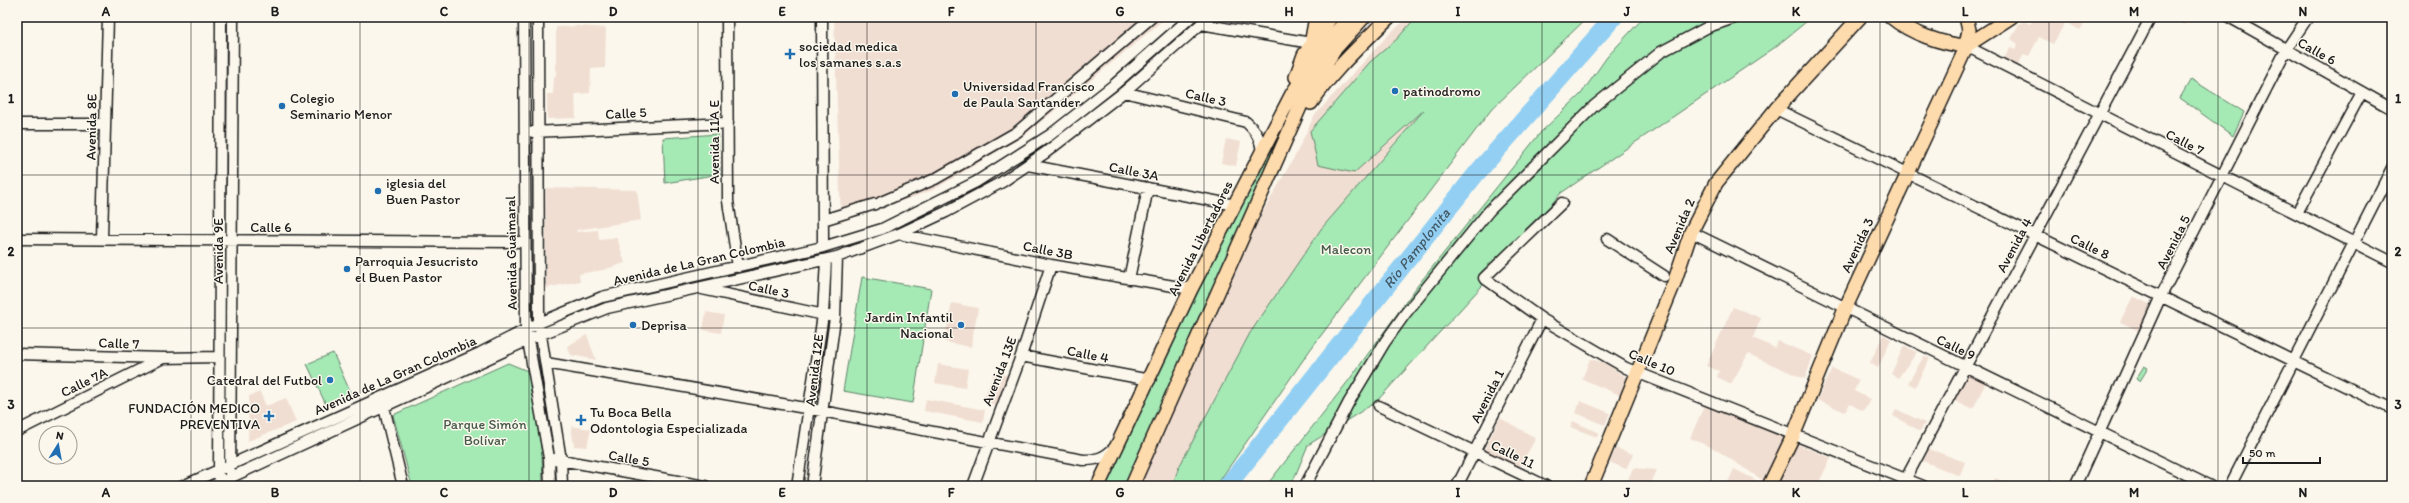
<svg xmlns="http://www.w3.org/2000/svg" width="2409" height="503" viewBox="0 0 2409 503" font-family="Itim,sans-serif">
<rect width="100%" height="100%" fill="#fbf7ec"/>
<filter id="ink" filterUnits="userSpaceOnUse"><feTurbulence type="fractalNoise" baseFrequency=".025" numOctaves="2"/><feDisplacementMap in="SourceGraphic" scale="8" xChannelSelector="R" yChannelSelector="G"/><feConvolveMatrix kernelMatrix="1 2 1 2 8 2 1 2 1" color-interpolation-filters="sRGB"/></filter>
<g filter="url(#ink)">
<!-- built -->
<path fill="#f1ded2" d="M 834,17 L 1167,17 L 1025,135 L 933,190 L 841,222 Z
M 1409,17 L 1510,17 L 1321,229 L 1250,333 L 1179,467 L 1172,486 L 1140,486 L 1252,231 L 1296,154 L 1314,116 L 1390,33 Z
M 2030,17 L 2054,17 L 2065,23 L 2053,44 L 2039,37 L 2029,56 L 2024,54 L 2016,69 L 2002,63 L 2010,47 L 2015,50 L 2018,44 L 2011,39 L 2019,24 L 2024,21 L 2030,24 L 2032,21 L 2029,19 Z
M 2056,17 L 2083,17 L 2086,21 L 2080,30 Z
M 2171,17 L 2189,17 L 2184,25 Z
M 579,26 L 606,28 L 605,68 L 591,69 L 590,93 L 575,94 L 576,118 L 547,119 L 547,94 L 553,94 L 554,76 L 556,76 L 556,27 Z
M 1226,139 L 1241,142 L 1236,166 L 1221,163 Z
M 546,188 L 637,190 L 641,220 L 577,230 L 576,232 L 598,230 L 599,240 L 617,238 L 625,263 L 603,270 L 579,274 L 580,281 L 546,288 Z
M 2133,296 L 2151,305 L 2139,331 L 2120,322 Z
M 952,303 L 978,308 L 971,347 L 944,342 Z
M 1733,307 L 1761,318 L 1753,338 L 1775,348 L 1778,341 L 1813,356 L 1805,379 L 1748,354 L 1731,384 L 1717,377 L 1719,371 L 1706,366 Z
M 706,312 L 724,315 L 721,333 L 703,330 Z
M 587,335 L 596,360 L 571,355 L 567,346 Z
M 1883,335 L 1891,339 L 1878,368 L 1870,363 Z
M 1904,346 L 1917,352 L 1898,378 L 1891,374 Z
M 1924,356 L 1930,358 L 1915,387 L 1908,383 Z
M 1590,359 L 1605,363 L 1630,380 L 1622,396 L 1582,379 Z
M 938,364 L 968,369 L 965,388 L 935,383 Z
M 1832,368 L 1859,380 L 1854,391 L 1870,399 L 1868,403 L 1869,404 L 1863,411 L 1850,404 L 1845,412 L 1817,400 Z
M 995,371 L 1011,377 L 999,407 L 983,400 Z
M 1967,374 L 1986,382 L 1973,409 L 1953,400 Z
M 260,392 L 266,406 L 286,398 L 296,422 L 248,441 L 249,396 Z
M 926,399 L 985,410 L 983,422 L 924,411 Z
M 1580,401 L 1610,413 L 1605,425 L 1576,413 Z
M 1704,406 L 1787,436 L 1770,485 L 1715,449 L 1690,438 Z
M 1896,409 L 1925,423 L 1920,431 L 1893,416 Z
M 1500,418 L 1536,438 L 1519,468 L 1484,451 Z
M 1573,421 L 1599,433 L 1597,437 L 1570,427 Z
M 571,426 L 591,429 L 587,447 L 574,446 Z
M 1792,442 L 1831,458 L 1817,486 L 1772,486 Z
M 1616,448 L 1633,454 L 1626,469 L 1609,462 Z
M 1929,449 L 1965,462 L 1960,476 L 1923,461 Z
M 1633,468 L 1657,470 L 1650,486 L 1625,486 Z
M 1734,469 L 1764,484 L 1763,486 L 1738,486 L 1728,482 Z
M 1995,478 L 2005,482 L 2003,485 L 2005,486 L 1991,486 Z"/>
<!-- green -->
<path fill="#a5e9b5" stroke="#608268" d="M 1416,17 L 1588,17 L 1491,110 L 1310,350 L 1216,486 L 1172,486 L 1179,467 L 1250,333 L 1321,229 L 1424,110 L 1354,173 L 1318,165 L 1310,131 L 1370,62 L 1397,39 Z
M 1644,17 L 1812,17 L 1774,48 L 1561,193 L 1492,275 L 1376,402 L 1308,445 L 1291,486 L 1266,486 L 1349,380 L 1418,285 L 1541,132 L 1581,94 L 1607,57 Z
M 2191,79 L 2244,112 L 2233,136 L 2180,98 Z
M 1291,113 L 1129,486 L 1102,486 L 1228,231 Z
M 718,134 L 720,174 L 665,183 L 663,138 Z
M 862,277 L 931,289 L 913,403 L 843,391 Z
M 333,353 L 352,396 L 327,407 L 307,364 Z
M 508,363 L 530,372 L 542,453 L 543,486 L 412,486 L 393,415 Z
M 2144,366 L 2148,368 L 2140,381 L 2136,379 Z"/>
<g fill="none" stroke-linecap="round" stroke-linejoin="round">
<!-- river -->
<path stroke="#92cff3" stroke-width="18" id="s1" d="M 1227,486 L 1476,174 L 1614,17"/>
<defs>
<path id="minor" d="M 524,17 L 526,329 L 549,458 L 550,486
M 538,17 L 539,323 L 561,460 L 562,486
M 727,17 L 728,201 L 738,267
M 822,17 L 823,247
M 2229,17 L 2392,109
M 1201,24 L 1311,43
M 1966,46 L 2392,262
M 1124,92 L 1246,122 C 1256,131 1261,139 1262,153
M 1776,109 L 2392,409
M 17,124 L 105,124
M 533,132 L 728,123
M 1028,165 L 1235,205
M 881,202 L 935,179 L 1017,132 L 1152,17
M 1562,203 L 1484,278 L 1542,319 L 1626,368 L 1923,486
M 2297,213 L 2362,92
M 823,220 L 875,204
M 1691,232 L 2210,486
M 899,234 L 1051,265 L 1191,289
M 102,238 L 108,17
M 17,239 L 525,242
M 1607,239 L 1664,276
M 1129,279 L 1148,188
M 702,289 L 829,316
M 17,354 L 163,358 L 219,357
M 1021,356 L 1150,380
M 546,363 L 811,409 L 1083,460 C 1097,460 1104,458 1114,448
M 1379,406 L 1546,486
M 384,407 L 403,486
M 17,431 L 161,359
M 555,459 L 705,486
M 219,476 L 221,17
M 183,486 L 480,353 L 539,323 L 602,297 L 823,247 L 882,229 L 976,182 L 1050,135 L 1115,84 L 1191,17
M 212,486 L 539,335 L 607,308 L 837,257 L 899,234 L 946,212 L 1002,182 L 1045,153 L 1124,92 L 1209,17
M 230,486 L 233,17
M 797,486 L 823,315 L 826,260
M 812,486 L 835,318 L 837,257
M 973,486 L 1021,356 L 1051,265
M 1305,486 L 1349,402 L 1385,342 L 1405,314 L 1489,211 L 1594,106 L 1661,52 L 1708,27 L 1737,17
M 1457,486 L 1542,319
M 1902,486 L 2151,17
M 2075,486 L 2161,296 L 2286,50 L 2308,17
M 2230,486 L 2392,168"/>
<path id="major" d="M 1891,17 C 1910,33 1942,44 1966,46
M 1312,39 L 1316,17
M 1966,46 L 2011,17
M 1296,77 L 1304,55 L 1331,17
M 1311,103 C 1333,70 1361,45 1389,17
M 1098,486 L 1191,289 L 1292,94 L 1327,42 L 1350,17
M 1132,486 L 1303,100 L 1335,49 L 1364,17
M 1591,486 L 1674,283 L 1691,232 L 1716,183 L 1776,109 L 1860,17
M 1769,486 L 1793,436 L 1845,309 L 1965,50 L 1969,30 L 1966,17"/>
</defs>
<!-- minor casing -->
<use href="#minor" stroke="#1c1c1c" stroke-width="13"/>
<!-- major casing -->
<use href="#major" stroke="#1c1c1c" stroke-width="16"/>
<!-- minor -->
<use href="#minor" stroke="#fbf7ec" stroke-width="10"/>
<!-- major -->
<use href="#major" stroke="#fedbac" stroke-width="13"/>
</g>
</g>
<!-- grid -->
<path fill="none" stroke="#1c1c1c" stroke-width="1" stroke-opacity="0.55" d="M 191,17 L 191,486M 360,17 L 360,486M 529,17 L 529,486M 698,17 L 698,486M 867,17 L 867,486M 1036,17 L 1036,486M 1204,17 L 1204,486M 1373,17 L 1373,486M 1542,17 L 1542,486M 1711,17 L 1711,486M 1880,17 L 1880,486M 2049,17 L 2049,486M 2218,17 L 2218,486M 17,175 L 2392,175M 17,328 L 2392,328"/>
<!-- markers -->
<g fill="#1f6fb2" stroke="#fbf7ec" stroke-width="1.5">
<path d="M788 48h4v4h4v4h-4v4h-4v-4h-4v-4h4z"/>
<circle cx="1395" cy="91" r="4"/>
<circle cx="955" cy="94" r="4"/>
<circle cx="282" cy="106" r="4"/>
<circle cx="378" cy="191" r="4"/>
<circle cx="347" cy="269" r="4"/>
<circle cx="633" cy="325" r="4"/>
<circle cx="961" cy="325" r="4"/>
<circle cx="330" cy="380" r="4"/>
<path d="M267 410h4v4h4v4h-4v4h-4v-4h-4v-4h4z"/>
<path d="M579 414h4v4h4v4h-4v4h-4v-4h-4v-4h4z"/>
</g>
<g text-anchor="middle" stroke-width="3" stroke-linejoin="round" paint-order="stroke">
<!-- poi labels -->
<g font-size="14" fill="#1c1c1c" stroke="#fbf7ec" text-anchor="start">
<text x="799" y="51">sociedad medica<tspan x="799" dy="16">los samanes s.a.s</tspan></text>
<text x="963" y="91">Universidad Francisco<tspan x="963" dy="16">de Paula Santander</tspan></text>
<text x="1403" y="96">patinodromo</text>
<text x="290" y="103">Colegio<tspan x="290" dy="16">Seminario Menor</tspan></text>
<text x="386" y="188">iglesia del<tspan x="386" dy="16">Buen Pastor</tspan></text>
<text x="355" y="266">Parroquia Jesucristo<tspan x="355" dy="16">el Buen Pastor</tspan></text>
<text x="953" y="322" text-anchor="end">Jardin Infantil<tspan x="953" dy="16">Nacional</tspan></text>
<text x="641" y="330">Deprisa</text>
<text x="322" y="385" text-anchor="end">Catedral del Futbol</text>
<text x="260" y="413" text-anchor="end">FUNDACIÓN MEDICO<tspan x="260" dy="16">PREVENTIVA</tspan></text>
<text x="590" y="417">Tu Boca Bella<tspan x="590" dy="16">Odontologia Especializada</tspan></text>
</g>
<!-- street labels -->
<g font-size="14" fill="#1c1c1c" stroke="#fbf7ec">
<text transform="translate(2317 51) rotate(29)" y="5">Calle 6</text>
<text transform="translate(1206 97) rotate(13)" y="5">Calle 3</text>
<text transform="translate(626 113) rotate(-3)" y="5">Calle 5</text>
<text transform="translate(91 127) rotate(-89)" y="5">Avenida 8E</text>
<text transform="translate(714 142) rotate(-90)" y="5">Avenida 11A E</text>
<text transform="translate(2185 142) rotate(27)" y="5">Calle 7</text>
<text transform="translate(1134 171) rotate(11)" y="5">Calle 3A</text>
<text transform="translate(1679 226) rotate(-67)" y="5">Avenida 2</text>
<text x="271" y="232">Calle 6</text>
<text transform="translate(1200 238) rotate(-63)" y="5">Avenida Libertadores</text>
<text transform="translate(2173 242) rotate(-63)" y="5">Avenida 5</text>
<text transform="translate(1857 245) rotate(-65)" y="5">Avenida 3</text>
<text transform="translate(2014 245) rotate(-62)" y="5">Avenida 4</text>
<text transform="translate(2090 246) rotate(26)" y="5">Calle 8</text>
<text transform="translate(1048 250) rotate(11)" y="5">Calle 3B</text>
<text transform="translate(218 251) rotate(-90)" y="5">Avenida 9E</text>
<text transform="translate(511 253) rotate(-91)" y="5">Avenida Guaimaral</text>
<text transform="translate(699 261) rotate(-13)" y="5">Avenida de La Gran Colombia</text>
<text transform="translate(769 289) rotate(12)" y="5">Calle 3</text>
<text transform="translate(119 343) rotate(2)" y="5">Calle 7</text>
<text transform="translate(1956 347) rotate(26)" y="5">Calle 9</text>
<text transform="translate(1088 354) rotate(11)" y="5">Calle 4</text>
<text transform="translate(1652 362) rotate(23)" y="5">Calle 10</text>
<text transform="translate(814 370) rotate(-83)" y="5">Avenida 12E</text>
<text transform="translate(999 371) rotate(-69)" y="5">Avenida 13E</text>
<text transform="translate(395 375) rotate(-24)" y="5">Avenida de La Gran Colombia</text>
<text transform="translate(84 382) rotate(-26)" y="5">Calle 7A</text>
<text transform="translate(1487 396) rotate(-63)" y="5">Avenida 1</text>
<text transform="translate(1513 454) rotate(26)" y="5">Calle 11</text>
<text transform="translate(629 458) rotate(10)" y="5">Calle 5</text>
</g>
<!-- park labels -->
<g font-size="14" fill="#455a4a" stroke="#fbf7ec">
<text x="1346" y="254">Malecon</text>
<text x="485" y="429">Parque Simón<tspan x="485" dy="16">Bolívar</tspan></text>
</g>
<!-- water labels -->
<g font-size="15" font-style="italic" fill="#455b67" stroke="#fbf7ec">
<text dy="5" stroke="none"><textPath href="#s1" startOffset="304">Río Pamplonita</textPath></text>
</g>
</g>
<!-- margin -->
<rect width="2409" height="503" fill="none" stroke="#fbf7ec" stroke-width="44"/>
<!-- north arrow -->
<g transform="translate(58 445) rotate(11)"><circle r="19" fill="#fbf7ec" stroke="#a29f99"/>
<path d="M0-3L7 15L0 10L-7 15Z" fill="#1f6fb2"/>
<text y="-6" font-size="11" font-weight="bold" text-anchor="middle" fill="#1c1c1c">N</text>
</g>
<!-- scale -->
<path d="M2243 457v6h77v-6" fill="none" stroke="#1c1c1c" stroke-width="2"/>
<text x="2249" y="457" font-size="12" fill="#1c1c1c" stroke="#fbf7ec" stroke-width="3" paint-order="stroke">50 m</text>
<rect x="22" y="22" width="2365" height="459" fill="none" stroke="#1c1c1c" stroke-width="1.5"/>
<g font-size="13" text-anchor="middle" font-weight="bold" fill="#1c1c1c">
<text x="106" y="16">A</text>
<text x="275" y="16">B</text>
<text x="444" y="16">C</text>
<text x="613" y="16">D</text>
<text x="782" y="16">E</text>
<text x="951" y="16">F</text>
<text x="1120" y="16">G</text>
<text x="1289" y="16">H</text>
<text x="1458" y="16">I</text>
<text x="1627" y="16">J</text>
<text x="1796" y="16">K</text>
<text x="1965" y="16">L</text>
<text x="2134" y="16">M</text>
<text x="2303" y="16">N</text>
<text x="11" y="103">1</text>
<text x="2398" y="103">1</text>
<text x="11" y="256">2</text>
<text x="2398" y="256">2</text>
<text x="11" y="409">3</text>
<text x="2398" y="409">3</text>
<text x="106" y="497">A</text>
<text x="275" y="497">B</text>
<text x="444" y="497">C</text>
<text x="613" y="497">D</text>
<text x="782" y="497">E</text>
<text x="951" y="497">F</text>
<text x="1120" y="497">G</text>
<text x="1289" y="497">H</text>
<text x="1458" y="497">I</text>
<text x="1627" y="497">J</text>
<text x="1796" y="497">K</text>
<text x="1965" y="497">L</text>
<text x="2134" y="497">M</text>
<text x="2303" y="497">N</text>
</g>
</svg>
